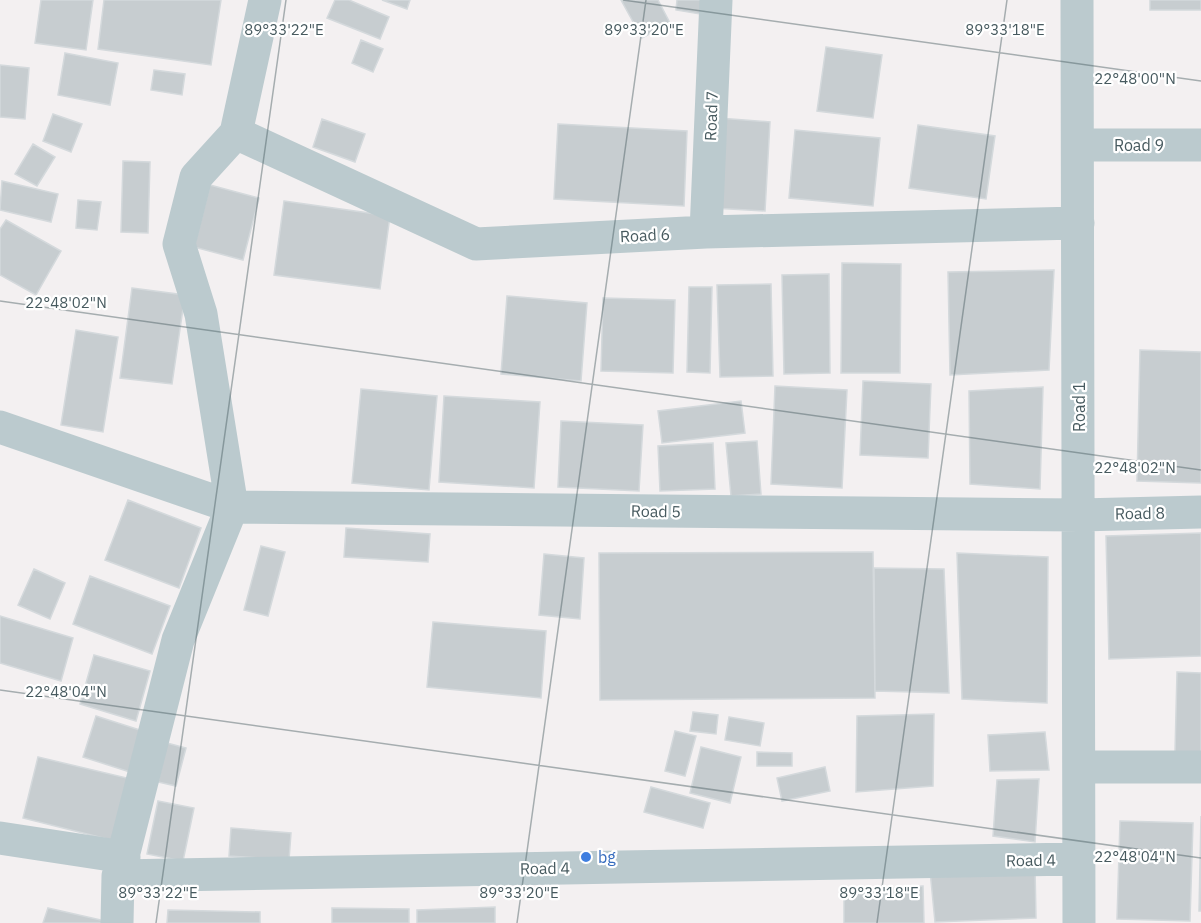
<svg xmlns="http://www.w3.org/2000/svg" width="1201" height="923" viewBox="0 0 1201 923" font-family="'IBM Plex Sans',sans-serif">
<rect width="100%" height="100%" fill="#f3f0f1"/>
<!-- building -->
<path fill="#c7cdd0" stroke="#d4d9dc" stroke-width="1.5" d="M 41,0 L 93,0 L 86,50 L 35,43 Z
M 104,0 L 221,0 L 211,65 L 98,49 Z
M 335,0 L 349,0 L 389,17 L 380,39 L 327,18 Z
M 382,0 L 410,0 L 407,9 Z
M 621,0 L 658,0 L 670,23 L 642,38 Z
M 677,0 L 702,0 L 700,14 L 676,10 Z
M 1150,0 L 1201,0 L 1201,10 L 1150,10 Z
M 361,40 L 383,49 L 373,72 L 352,63 Z
M 826,47 L 882,55 L 873,118 L 817,111 Z
M 65,53 L 118,63 L 110,105 L 58,95 Z
M 0,65 L 29,68 L 25,119 L 0,117 Z
M 154,70 L 185,74 L 182,95 L 151,90 Z
M 53,114 L 82,124 L 71,152 L 43,141 Z
M 719,118 L 770,122 L 765,211 L 713,208 Z
M 322,119 L 365,134 L 355,162 L 313,147 Z
M 558,124 L 687,131 L 684,206 L 554,199 Z
M 918,125 L 995,136 L 986,199 L 909,188 Z
M 795,130 L 880,138 L 873,206 L 789,198 Z
M 33,144 L 55,157 L 37,186 L 15,174 Z
M 123,161 L 150,162 L 148,233 L 121,232 Z
M 2,181 L 58,194 L 51,222 L 0,210 Z
M 210,185 L 259,198 L 243,260 L 194,247 Z
M 78,200 L 101,202 L 97,230 L 76,228 Z
M 284,201 L 390,216 L 380,289 L 274,275 Z
M 6,220 L 61,251 L 36,295 L 0,275 L 0,229 Z
M 842,263 L 901,264 L 900,373 L 841,373 Z
M 1054,270 L 1049,370 L 950,375 L 948,272 Z
M 829,274 L 830,373 L 784,374 L 782,275 Z
M 771,284 L 773,376 L 720,377 L 717,285 Z
M 689,287 L 712,287 L 710,373 L 687,372 Z
M 132,288 L 185,295 L 172,384 L 120,378 Z
M 507,296 L 587,303 L 581,381 L 501,374 Z
M 603,298 L 675,300 L 673,373 L 601,371 Z
M 76,330 L 118,337 L 103,432 L 61,425 Z
M 1140,350 L 1201,352 L 1201,483 L 1137,481 Z
M 863,381 L 931,384 L 928,458 L 860,455 Z
M 775,386 L 847,390 L 842,488 L 771,484 Z
M 1043,387 L 1040,489 L 970,484 L 969,391 Z
M 361,389 L 437,396 L 429,490 L 352,483 Z
M 444,396 L 540,402 L 534,488 L 439,482 Z
M 741,401 L 745,433 L 662,443 L 658,411 Z
M 561,421 L 643,425 L 639,491 L 558,487 Z
M 757,441 L 761,494 L 731,496 L 726,443 Z
M 713,443 L 715,489 L 660,491 L 658,446 Z
M 128,500 L 201,528 L 179,588 L 105,560 Z
M 346,528 L 430,534 L 428,562 L 344,557 Z
M 1201,533 L 1201,656 L 1109,659 L 1106,536 Z
M 261,546 L 285,552 L 268,616 L 244,610 Z
M 873,552 L 875,698 L 600,700 L 599,553 Z
M 957,553 L 1048,557 L 1047,703 L 962,699 Z
M 544,554 L 584,558 L 580,619 L 539,615 Z
M 874,568 L 944,569 L 949,693 L 875,691 Z
M 34,569 L 65,583 L 50,619 L 18,605 Z
M 90,576 L 170,606 L 152,654 L 73,624 Z
M 0,616 L 73,638 L 61,681 L 0,663 Z
M 433,622 L 546,631 L 541,698 L 427,687 Z
M 94,655 L 150,671 L 136,721 L 80,704 Z
M 1177,672 L 1201,673 L 1201,753 L 1175,752 Z
M 693,712 L 718,715 L 716,734 L 690,731 Z
M 934,714 L 933,786 L 856,792 L 857,716 Z
M 96,716 L 143,731 L 130,772 L 83,757 Z
M 729,717 L 764,723 L 760,746 L 725,740 Z
M 675,731 L 696,736 L 685,776 L 665,771 Z
M 1045,732 L 1049,770 L 990,771 L 988,735 Z
M 167,743 L 186,748 L 176,786 L 158,782 Z
M 701,747 L 741,757 L 730,803 L 690,793 Z
M 757,752 L 792,753 L 792,766 L 757,766 Z
M 38,757 L 131,779 L 115,841 L 23,818 Z
M 825,767 L 830,791 L 782,801 L 777,778 Z
M 1039,779 L 1035,842 L 993,836 L 997,780 Z
M 651,787 L 710,803 L 703,828 L 644,812 Z
M 158,801 L 194,808 L 183,861 L 147,854 Z
M 1201,816 L 1201,911 L 1199,911 Z
M 1120,821 L 1193,823 L 1190,921 L 1117,919 Z
M 231,828 L 291,833 L 289,860 L 229,856 Z
M 1035,867 L 1036,918 L 935,922 L 930,871 Z
M 923,886 L 924,923 L 844,923 L 844,891 Z
M 495,907 L 495,923 L 417,923 L 417,910 Z
M 48,908 L 114,923 L 43,923 Z
M 332,908 L 409,909 L 409,923 L 332,923 Z
M 168,910 L 260,912 L 260,923 L 167,923 Z"/>
<g fill="none" stroke-linecap="round" stroke-linejoin="round">
<!-- minor -->
<path stroke="#bbcace" stroke-width="33" d="M 1077,0 L 1079,923
M 236,133 L 476,244 L 706,232 L 1078,223
M 1078,145 L 1201,145
M 706,232 L 716,0
M 0,427 L 232,507 L 1080,515 L 1201,512
M 1079,767 L 1201,767
M 0,838 L 124,857
M 118,876 L 1079,859
M 117,923 L 118,876 L 178,640 L 232,507 L 201,314 L 179,244 L 196,177 L 236,133 L 265,0"/>
</g>
<!-- ticks -->
<path fill="none" stroke="#475a5f" stroke-width="1.5" stroke-opacity="0.45" d="M 623,0 L 1201,81M 0,301 L 1201,470M 0,690 L 1201,858M 156,923 L 286,0M 517,923 L 646,0M 877,923 L 1007,0"/>
<!-- markers -->
<circle fill="#3f7fe0" stroke="#fff" stroke-width="2" cx="586" cy="857" r="6"/>
<g text-anchor="middle" stroke-width="4.5" stroke-linejoin="round" paint-order="stroke">
<!-- street labels -->
<g font-size="16" fill="#475a5f" stroke="#fff">
<text transform="translate(711 116) rotate(-88)" y="6">Road 7</text>
<text x="1139" y="151">Road 9</text>
<text transform="translate(645 235) rotate(-3)" y="6">Road 6</text>
<text transform="translate(1079 407) rotate(-90)" y="6">Road 1</text>
<text transform="translate(656 511) rotate(1)" y="6">Road 5</text>
<text transform="translate(1140 513) rotate(-1)" y="6">Road 8</text>
<text transform="translate(1031 860) rotate(-1)" y="6">Road 4</text>
<text transform="translate(545 868) rotate(-1)" y="6">Road 4</text>
</g>
<!-- shop labels -->
<g font-size="16" fill="#366cbe" stroke="#fff" text-anchor="start">
<text x="598" y="863">bg</text>
</g>
</g>
<g font-size="15" text-anchor="middle" fill="#475a5f" stroke="#fff" stroke-width="4.5" stroke-linejoin="round" paint-order="stroke">
<text x="284" y="35">89°33'22"E</text>
<text x="644" y="35">89°33'20"E</text>
<text x="1005" y="35">89°33'18"E</text>
<text x="1135" y="84">22°48'00"N</text>
<text x="66" y="308">22°48'02"N</text>
<text x="1135" y="473">22°48'02"N</text>
<text x="66" y="697">22°48'04"N</text>
<text x="1135" y="862">22°48'04"N</text>
<text x="158" y="898">89°33'22"E</text>
<text x="519" y="898">89°33'20"E</text>
<text x="879" y="898">89°33'18"E</text>
</g>
</svg>
